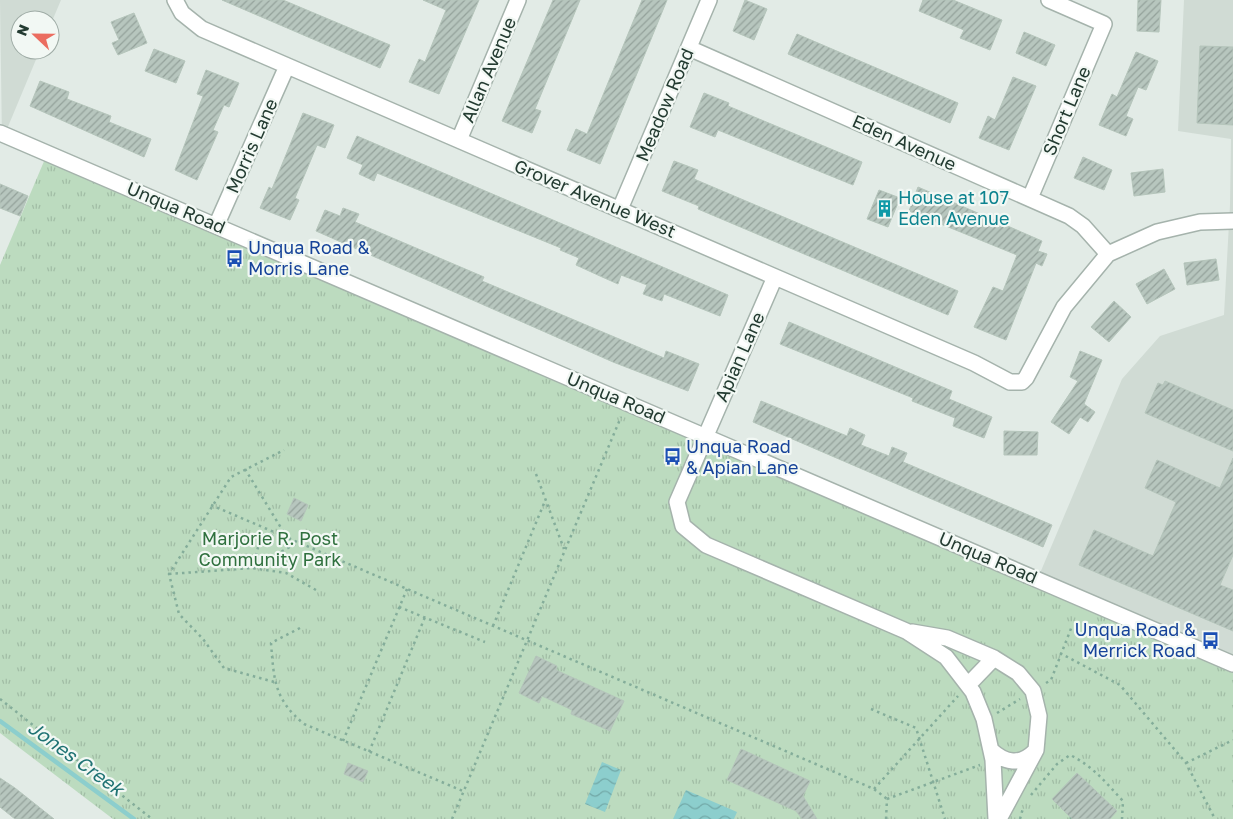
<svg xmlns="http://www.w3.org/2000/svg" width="1233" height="819" font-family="'Golos Text',sans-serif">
<defs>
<pattern id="park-tufts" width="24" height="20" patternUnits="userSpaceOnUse" patternTransform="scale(1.25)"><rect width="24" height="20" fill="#bcdbbf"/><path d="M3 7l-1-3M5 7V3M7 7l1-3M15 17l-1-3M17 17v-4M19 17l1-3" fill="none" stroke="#a1bda5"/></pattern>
<pattern id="water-waves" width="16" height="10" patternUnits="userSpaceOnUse" patternTransform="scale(1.25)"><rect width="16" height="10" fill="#8ccecd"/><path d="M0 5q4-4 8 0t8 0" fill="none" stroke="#72a8a7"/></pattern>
<pattern id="building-hatch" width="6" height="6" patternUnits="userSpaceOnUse" patternTransform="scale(1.25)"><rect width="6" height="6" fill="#b7c6be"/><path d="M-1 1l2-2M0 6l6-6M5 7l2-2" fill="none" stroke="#94a29b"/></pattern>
</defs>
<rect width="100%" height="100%" fill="#e2ebe6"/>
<path fill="#d0dbd4" d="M0,0H61L50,26V20H20V50H40L2,141Z
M1184,0H1233V670L1035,585L1122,379L1160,336L1224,315L1230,205L1231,139L1178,131Z"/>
<path fill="url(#park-tufts)" d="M45,159L1233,670V819H113L0,733V265Z"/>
<path fill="url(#water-waves)" d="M602,762L621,770L605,812L585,804Z
M686,790L737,812L734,819H673Z"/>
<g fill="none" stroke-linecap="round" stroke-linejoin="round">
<path stroke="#8ccecd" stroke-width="4.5" d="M0,721L134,819"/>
</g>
<path fill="url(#building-hatch)" stroke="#b5c5bb" d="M222,0H283L390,45L380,68Z
M423,0H479L439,94L409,82L419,59L425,62L446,10Z
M553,0H580L535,109L541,111L532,133L502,121Z
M642,0H667L600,164L567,150L576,129L587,134Z
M745,0L767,9L754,40L733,31Z
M923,0H953L1002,20L990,50L960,38L964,30L919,11Z
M1138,0H1161L1159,32L1137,31Z
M134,13L147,43L118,55L112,43L119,40L111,22Z
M1024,32L1055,45L1046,66L1016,53Z
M797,34L958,103L950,123L788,54Z
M1200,46L1233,47V125L1197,123Z
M154,49L185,61L176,83L145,71Z
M1136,52L1158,61L1146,90L1138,87L1126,116L1133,119L1126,136L1099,125L1112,94L1117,97Z
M206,70L239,83L229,107L224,105L213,130L218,132L197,180L175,170L203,96L197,94Z
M1013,77L1036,86L1009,150L979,138L988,116L995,120Z
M40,81L69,92L67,99L111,116L109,122L151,139L144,157L30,106Z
M704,93L729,103L728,106L862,162L853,185L718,130L715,137L690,127Z
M303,113L334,125L325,148L317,145L295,198L299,200L290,220L260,208L269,187L272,189Z
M357,136L728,295L720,316L664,294L662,301L643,294L647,285L621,275L618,284L600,276L576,265L579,258L560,250L561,248L377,173L374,181L359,174L363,165L347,158Z
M1083,157L1112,170L1104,190L1074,178Z
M674,161L698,170L694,179L958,291L948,315L698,209L699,206L662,191Z
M1163,169L1165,192L1134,196L1131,173Z
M0,184L28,196L20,216L0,208Z
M918,187L1042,241L1038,251L1047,254L1042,266L1036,263L1006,340L974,327L993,287L1003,291L1017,255L909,211Z
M879,190L900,198L888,227L867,219Z
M343,208L359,214L355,222L484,277L482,281L664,358L666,351L699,364L688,391L613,362L316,231L325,210L340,216Z
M1216,259L1219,280L1187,285L1184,263Z
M1164,269L1175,289L1147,304L1136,284Z
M1114,301L1131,317L1109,342L1091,327Z
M789,322L952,391L949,399L992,417L984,438L953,426L955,418L912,401L913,398L780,344Z
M1080,351L1102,360L1084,404L1095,412L1088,422L1080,417L1069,434L1051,422L1078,381L1070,377Z
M1165,381L1233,410V451L1145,413L1158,383L1163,385Z
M761,401L847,436L850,428L865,435L861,445L889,456L892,447L907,453L903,462L1052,525L1043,547L753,422Z
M1004,431L1038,432L1037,455H1004Z
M1233,458V555L1220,585L1233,590V631L1079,565L1094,530L1153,556L1176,502L1145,488L1157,460L1220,488Z
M294,498L308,505L301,521L287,514Z
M536,656L557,666L556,670L624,701L610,731L571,714L572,710L542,696L539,703L519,693Z
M741,749L810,781L803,796L817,819H802L796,811L727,780Z
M348,763L368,771L363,782L344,774Z
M1077,773L1117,811L1110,819H1072L1052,799Z
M0,778L15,788L54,819H15L0,807Z"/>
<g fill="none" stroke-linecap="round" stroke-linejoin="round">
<defs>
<path id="minor" d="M175,0L182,13L202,29L974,363L1010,382H1022L1026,378L1064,307L1108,254L1157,232L1200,222L1233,221
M689,48L1069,216L1083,226L1108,254
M0,133L1233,664
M459,140L518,0
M1030,198L1104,24L1049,0
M620,209L709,0
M216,226L287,66
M775,277L677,502L683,526L706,545L906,631L946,657L973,692L984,719L993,760L996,819
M912,632L947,638L994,658L1018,673L1033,691L1039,716L1036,750L999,819
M968,685L994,658
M991,750C1005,763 1020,766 1035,751"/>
</defs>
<use href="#minor" stroke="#a5b3ac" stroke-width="18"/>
<path stroke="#84ad9a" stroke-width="2.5" stroke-dasharray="2.5 4" stroke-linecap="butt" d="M245,469L286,536
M536,474L564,549
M211,505L874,789L887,799
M253,567L299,542
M252,568L259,544L276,533
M169,574L252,568L286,573L316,590
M399,607L485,642
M493,626L545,501
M300,628L271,643C274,680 274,699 304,724L463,791
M1060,653L1120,685L1186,763L1215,819
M274,682L224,668L203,639L179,614L169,574L231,477L284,450
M1046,683L1051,680L1072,626
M0,699L152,819
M871,709L916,728L945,819
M997,713L1020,699
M343,741L407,589
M369,752L425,617
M1186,763L1233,740
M874,789L958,696
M1031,795L1057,764L1070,755C1093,766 1106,783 1123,801L1122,819
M887,799L980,765
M452,819L621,417
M886,819L887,799
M1020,819L1023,808
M1070,819L1071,818"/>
<use href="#minor" stroke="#fff" stroke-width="15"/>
</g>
<defs>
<symbol id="building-bare" viewBox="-9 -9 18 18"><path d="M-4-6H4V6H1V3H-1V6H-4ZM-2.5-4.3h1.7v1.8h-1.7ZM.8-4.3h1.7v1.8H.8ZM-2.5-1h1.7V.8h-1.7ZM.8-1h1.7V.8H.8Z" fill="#0f9aa8" stroke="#f2f8f4" stroke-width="2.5" paint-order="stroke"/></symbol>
<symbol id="bus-bare" viewBox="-9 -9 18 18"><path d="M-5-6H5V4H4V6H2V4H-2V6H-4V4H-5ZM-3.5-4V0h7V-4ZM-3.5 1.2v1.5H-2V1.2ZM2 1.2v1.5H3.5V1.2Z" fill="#1a4fb4" stroke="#f2f8f4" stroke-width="2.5" paint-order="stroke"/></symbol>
</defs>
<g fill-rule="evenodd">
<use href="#building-bare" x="872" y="196" width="25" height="25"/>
<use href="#bus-bare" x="222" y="246" width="25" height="25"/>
<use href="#bus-bare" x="660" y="444" width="25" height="25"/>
<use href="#bus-bare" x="1198" y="628" width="25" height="25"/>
</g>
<g text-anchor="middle" stroke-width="4.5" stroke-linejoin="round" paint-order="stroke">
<g font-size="18" fill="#233b31" stroke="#f2f8f4">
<text transform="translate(489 70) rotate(-67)" y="6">Allan Avenue</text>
<text transform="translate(665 105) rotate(-67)" y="6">Meadow Road</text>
<text transform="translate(1067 111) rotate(-67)" y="6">Short Lane</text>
<text transform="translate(904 143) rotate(24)" y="6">Eden Avenue</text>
<text transform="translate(252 146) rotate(-66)" y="6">Morris Lane</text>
<text transform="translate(595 199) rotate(23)" y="6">Grover Avenue West</text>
<text transform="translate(176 208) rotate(23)" y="6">Unqua Road</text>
<text transform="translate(740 357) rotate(-66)" y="6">Apian Lane</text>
<text transform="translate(616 398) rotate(23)" y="6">Unqua Road</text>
<text transform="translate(988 558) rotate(23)" y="6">Unqua Road</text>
</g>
<g font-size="18" fill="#0d838f" stroke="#f2f8f4" text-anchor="start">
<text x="898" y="204">House at 107<tspan x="898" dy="21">Eden Avenue</tspan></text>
</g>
<g font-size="18" fill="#164399" stroke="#f2f8f4" text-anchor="start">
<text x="248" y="254">Unqua Road &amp;<tspan x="248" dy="21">Morris Lane</tspan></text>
<text x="686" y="453">Unqua Road<tspan x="686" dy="21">&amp; Apian Lane</tspan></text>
<text x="1196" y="636" text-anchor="end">Unqua Road &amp;<tspan x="1196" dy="21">Merrick Road</tspan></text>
</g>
<g font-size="18" fill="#2f703e" stroke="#f2f8f4">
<text x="270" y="545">Marjorie R. Post<tspan x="270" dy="21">Community Park</tspan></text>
</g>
<g font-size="19" font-style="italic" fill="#207374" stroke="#f2f8f4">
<text transform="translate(76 758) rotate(36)" y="7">Jones Creek</text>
</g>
</g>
<g transform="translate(35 35) rotate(292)"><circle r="24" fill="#f2f8f4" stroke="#9faca6"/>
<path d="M0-4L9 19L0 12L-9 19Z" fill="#eb6d60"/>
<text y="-8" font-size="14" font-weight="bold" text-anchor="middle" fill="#233b31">N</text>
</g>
</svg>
